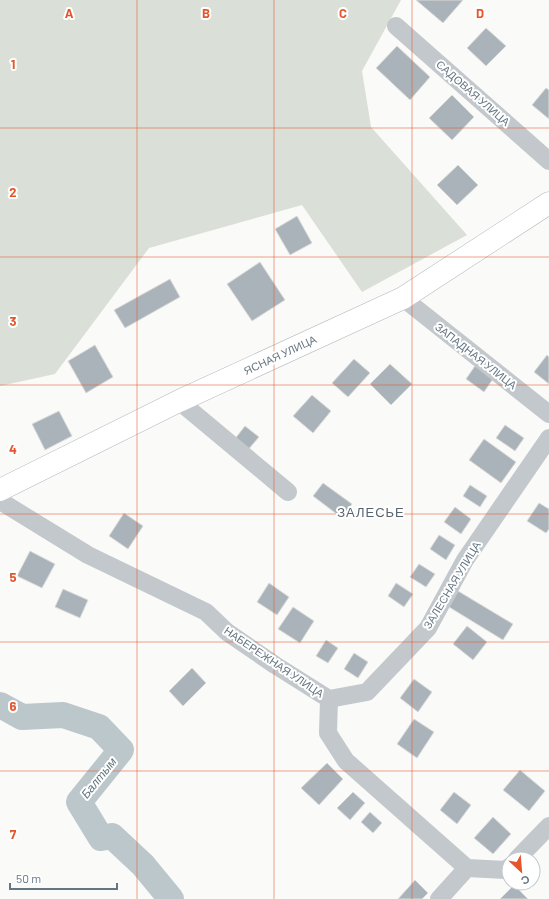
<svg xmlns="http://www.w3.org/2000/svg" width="549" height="899" font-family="Barlow,sans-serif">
<rect width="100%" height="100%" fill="#fafaf8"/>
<path fill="#dadfd7" d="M0,0H401L362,71L371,127L467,235L362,292L302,205L149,248L55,374L0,386Z"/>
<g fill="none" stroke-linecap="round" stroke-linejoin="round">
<path stroke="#bbc7cb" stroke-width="26" d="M0,705L22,717L63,715L99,727L121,750L79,802L101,838L112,836L143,865L171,899"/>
</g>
<path fill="#aab3b9" stroke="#dcdcda" d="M416,0H463L443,23Z
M486,28L506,46L486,66L467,48Z
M397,46L430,77L410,100L376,68Z
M546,88L549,90V119L532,105Z
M452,95L474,117L452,140L429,118Z
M458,165L478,185L457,205L437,185Z
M297,216L312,243L290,255L275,229Z
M260,262L285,300L252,321L227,284Z
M170,279L180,297L125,328L114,310Z
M95,345L113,377L86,393L68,361Z
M547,355L549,357V384L534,372Z
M354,359L370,373L348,397L332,383Z
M477,363L495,376L484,392L466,379Z
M390,364L412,384L391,405L370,384Z
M312,395L331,411L313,433L293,416Z
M59,411L72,436L45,450L32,424Z
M505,425L524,438L515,451L496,438Z
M245,426L259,437L247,451L234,440Z
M484,439L516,462L501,483L469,460Z
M323,483L352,504L342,518L313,496Z
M470,485L487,496L480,507L463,496Z
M539,503L549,509V529L546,533L527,521Z
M455,507L471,519L461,534L444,522Z
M124,513L143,526L128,549L109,536Z
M439,535L455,545L446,560L430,549Z
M30,551L55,564L42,588L17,576Z
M419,564L435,574L426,587L410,577Z
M269,583L289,597L277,615L257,602Z
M396,583L413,594L404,607L388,596Z
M63,589L88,600L80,618L55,607Z
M458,591L513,624L503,640L449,607Z
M293,607L314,621L300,643L278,629Z
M467,626L487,642L473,660L453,644Z
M326,640L338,648L328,663L316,656Z
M354,653L368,662L358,678L344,669Z
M192,668L206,683L183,706L169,691Z
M414,679L432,692L418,712L400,698Z
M414,719L434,732L417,758L397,744Z
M327,763L343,779L319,805L301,788Z
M520,770L545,791L529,811L503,790Z
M353,792L365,803L350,820L337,808Z
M454,792L471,805L457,824L440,810Z
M370,812L382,823L373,833L361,822Z
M493,817L511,834L493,854L474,838Z
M415,880L428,893L422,899H398Z
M514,885L528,899H500Z"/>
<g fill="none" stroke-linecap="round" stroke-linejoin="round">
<defs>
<path id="major" d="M0,490L179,401L403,298L549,203"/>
</defs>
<use href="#major" stroke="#b5babe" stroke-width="23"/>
<path stroke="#c3c8cc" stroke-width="18" d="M396,26L549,161
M403,298L549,414
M179,401L288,492
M0,501L88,555L206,612L227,632L275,665L329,699L328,733L346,761L467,868
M329,699L367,692L428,628L465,560L549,438
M517,859L549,826
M439,899L467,868L506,870L509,867"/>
<use href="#major" stroke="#fff" stroke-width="22"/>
</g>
<path fill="none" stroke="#e4572e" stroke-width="1" stroke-opacity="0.55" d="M137,0V899M274,0V899M412,0V899M0,128H549M0,257H549M0,385H549M0,514H549M0,642H549M0,771H549"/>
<g text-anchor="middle" stroke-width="4" stroke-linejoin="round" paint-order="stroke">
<g font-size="11" fill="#657683" stroke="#fff">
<text transform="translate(473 93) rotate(41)" y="4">САДОВАЯ УЛИЦА</text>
<text transform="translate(280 355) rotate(-25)" y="4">ЯСНАЯ УЛИЦА</text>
<text transform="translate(476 356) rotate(38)" y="4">ЗАПАДНАЯ УЛИЦА</text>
<text transform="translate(452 585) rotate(-59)" y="4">ЗАЛЕСНАЯ УЛИЦА</text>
<text transform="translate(274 662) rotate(34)" y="4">НАБЕРЕЖНАЯ УЛИЦА</text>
</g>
<g font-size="12" font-style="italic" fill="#60757c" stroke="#fff">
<text transform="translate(99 778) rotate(-51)" y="4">Балтым</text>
</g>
<g font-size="13" letter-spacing="1" fill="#57646e" stroke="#fff">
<text x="371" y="517">ЗАЛЕСЬЕ</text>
</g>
</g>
<g font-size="13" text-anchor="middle" font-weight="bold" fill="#e4572e" stroke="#fff" stroke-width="4" stroke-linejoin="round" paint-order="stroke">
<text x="69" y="18">A</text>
<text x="206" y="18">B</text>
<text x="343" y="18">C</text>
<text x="480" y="18">D</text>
<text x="13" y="69">1</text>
<text x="13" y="197">2</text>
<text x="13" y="326">3</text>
<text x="13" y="454">4</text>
<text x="13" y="582">5</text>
<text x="13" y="711">6</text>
<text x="13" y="839">7</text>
</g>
<g transform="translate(521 871) rotate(154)"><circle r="19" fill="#ffffff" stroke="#c1c8cd"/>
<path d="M0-3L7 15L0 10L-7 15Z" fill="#e4572e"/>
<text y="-6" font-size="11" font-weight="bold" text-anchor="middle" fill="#657683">С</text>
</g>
<path d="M10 883v6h107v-6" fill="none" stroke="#657683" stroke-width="2"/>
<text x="16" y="883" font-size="12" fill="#657683" stroke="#ffffff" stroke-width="3" paint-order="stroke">50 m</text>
</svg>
